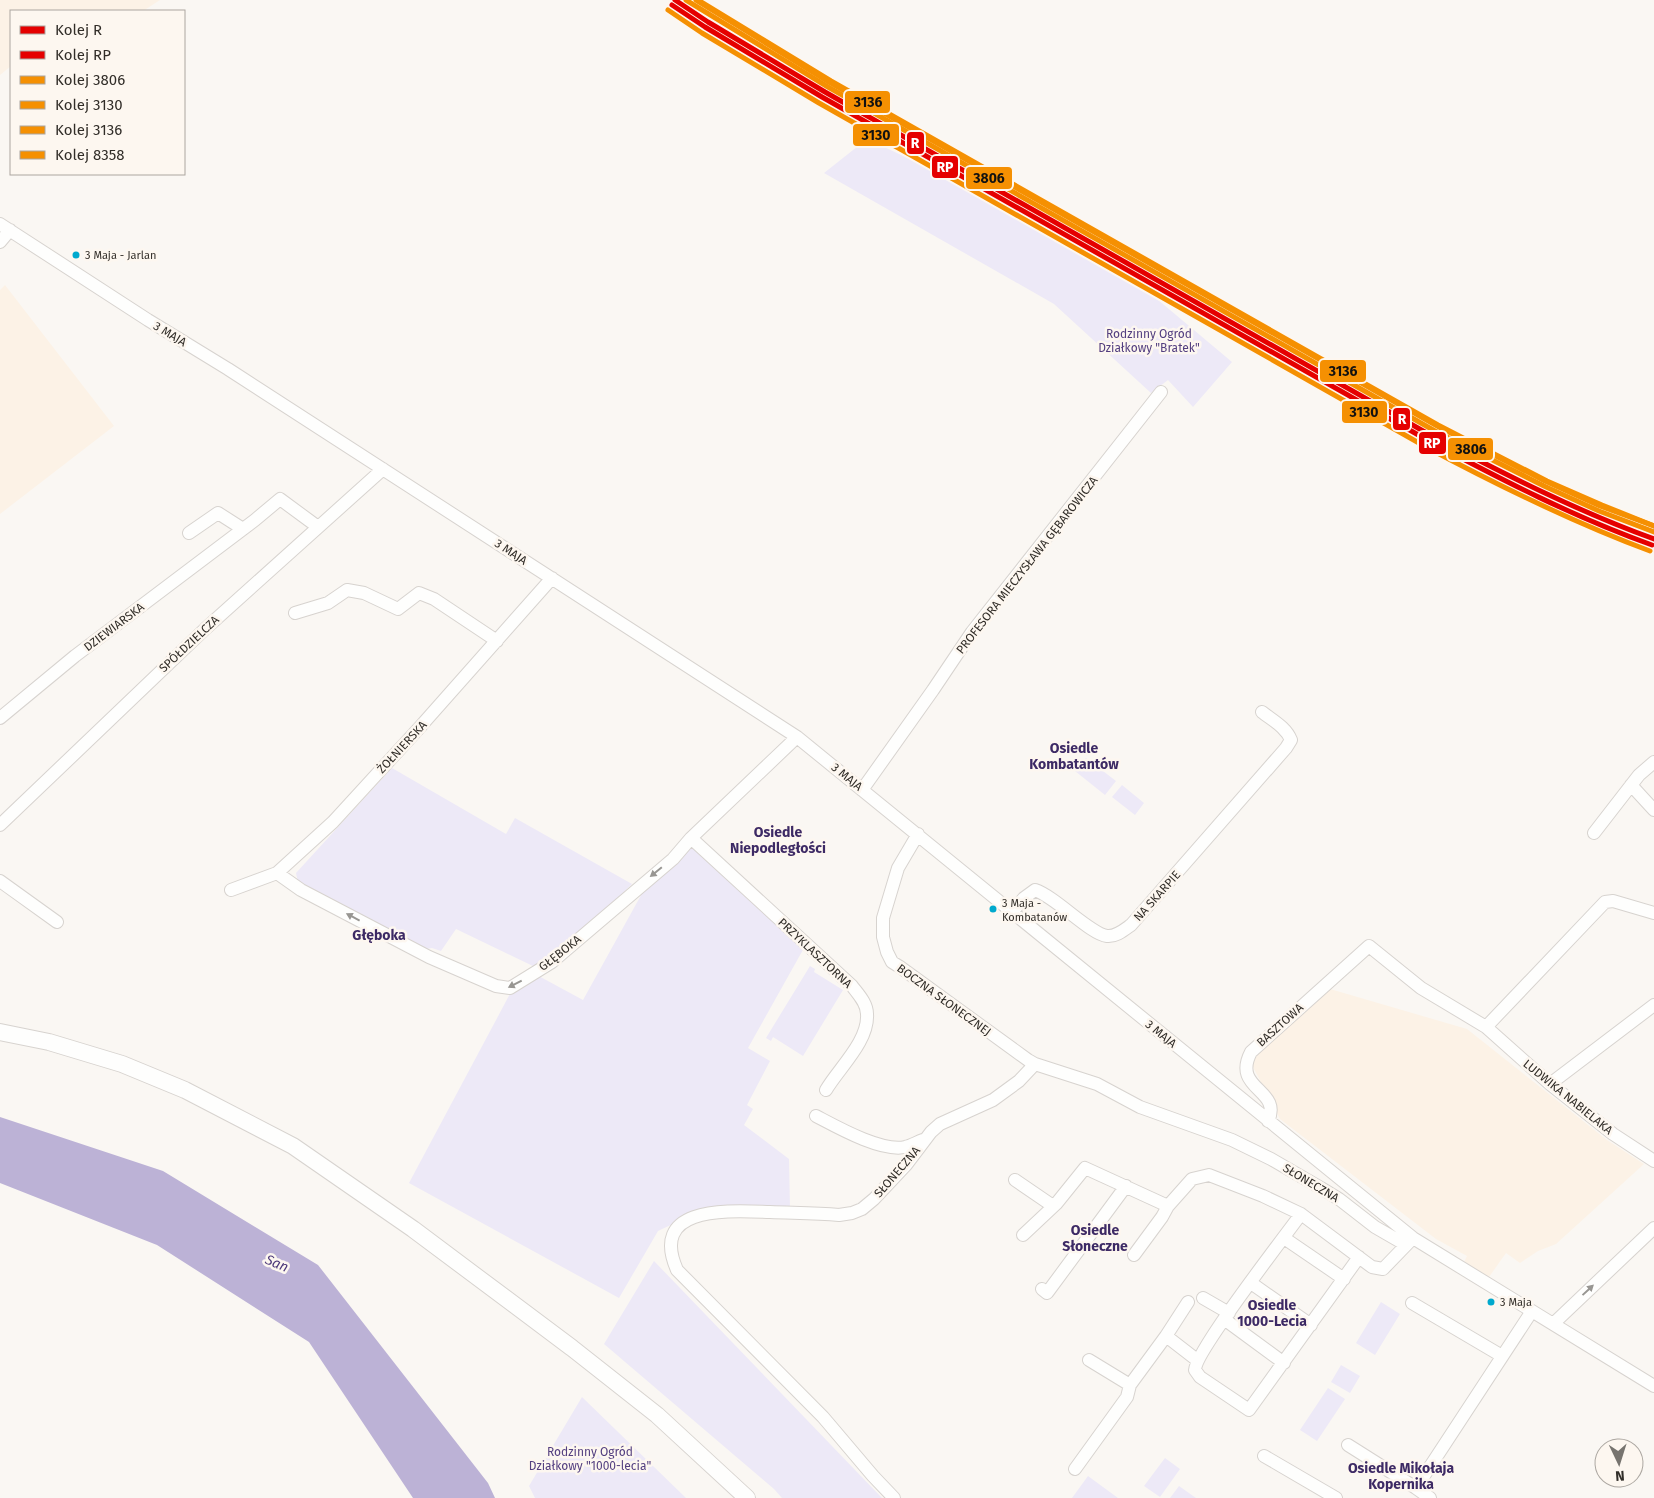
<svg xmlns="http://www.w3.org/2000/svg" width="1654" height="1498" font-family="'Fira Sans',sans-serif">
<rect width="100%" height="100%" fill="#faf7f3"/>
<path fill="#fcf2e6" d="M0,0H160L143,11H11V66L0,75Z
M5,285L114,426L0,514V290Z
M1330,989L1467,1029L1607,1140L1644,1164L1556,1244L1538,1251L1520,1263L1506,1253L1489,1277L1464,1262L1467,1256L1436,1239L1280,1119L1252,1065L1259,1049Z"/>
<path fill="#ede9f7" d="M867,139L1027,214L1064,236L1126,269L1127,278L1151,294L1232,362L1193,407L1168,380L1151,393L1054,304L824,173Z
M1086,758L1116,781L1105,795L1075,771Z
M392,768L506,834L515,818L632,884L590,925L535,967L456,929L441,951L432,948L426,949L298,882L296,873Z
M1122,785L1144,803L1135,815L1112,797Z
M691,845L804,948L748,1048L770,1061L747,1105L753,1109L744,1125L789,1159L790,1209L698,1212L658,1231L619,1298L409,1183L511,992L535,974L583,1000L645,888Z
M810,966L815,969L814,972L843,990L803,1056L773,1037L771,1041L766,1038Z
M654,1261L882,1498H782L774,1489L604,1344Z
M1381,1302L1400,1314L1375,1355L1356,1343Z
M1341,1365L1360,1376L1350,1393L1331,1382Z
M1328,1388L1345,1399L1317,1441L1300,1430Z
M582,1397L686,1498H535L529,1486Z
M1165,1458L1180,1469L1160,1497L1144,1486Z
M1088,1476L1118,1498H1072Z
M1179,1486L1196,1498H1170Z"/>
<path fill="#bcb2d6" d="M0,1117L163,1171L318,1265L488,1483L495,1498H413L309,1342L157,1245L0,1183Z"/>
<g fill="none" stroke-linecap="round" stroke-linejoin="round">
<defs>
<path id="minor" d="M0,224L148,320L228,369L797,737L1413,1238L1654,1386
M0,242L10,230
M189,533L218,513L243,529
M295,613L328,603L347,590L364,593L398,609L419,593L434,599L497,641
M0,718L75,656L255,520L280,499L318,527
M1631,785L1654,810
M862,790L933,690L972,632L1161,392
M0,825L205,629L383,469
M1594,833L1639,775L1654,762
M918,834L898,868L883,918V937L887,952L892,962L900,967L1028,1060L1035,1064
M691,838L852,986C858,994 867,1003 867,1014C869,1041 839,1068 826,1090
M277,873L301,890L429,957L496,986L510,988L552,962L673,859L691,838L797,737
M0,881L57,922
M231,890L277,873L333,822L420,727L552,578
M1012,912L1024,898L1035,890C1056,897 1090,934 1107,936C1116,937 1124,930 1131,925L1286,748L1291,740C1286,727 1272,720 1262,712
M1486,1027L1605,902L1613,901L1654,913
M1550,1084L1654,1005
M816,1116C837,1127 881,1152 905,1147C911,1146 917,1142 923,1140
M1268,1121C1283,1089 1231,1090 1251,1052L1369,946L1421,988L1486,1027L1550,1084L1613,1134L1654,1161
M1015,1180L1053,1206
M1301,1214C1285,1236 1195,1352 1195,1370L1200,1377L1249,1410L1359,1257
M1023,1235L1056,1204L1085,1168L1168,1206L1192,1179L1209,1175L1263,1196L1301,1214L1372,1267L1383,1269L1413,1238
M1284,1238L1344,1279
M1134,1255L1162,1217L1168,1206
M1251,1283L1311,1325
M1042,1289L1047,1293L1126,1186
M1203,1298L1229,1313
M1412,1303L1502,1356
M1224,1319L1284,1363
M1553,1324L1654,1228
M1166,1336L1188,1302
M1089,1360L1130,1385
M1348,1445L1416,1488
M1264,1456L1336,1498
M1075,1469L1127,1397L1130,1385L1166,1336L1197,1360
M894,1498L873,1476L823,1417L677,1270C648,1204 731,1211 770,1212C793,1213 816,1213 839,1215L852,1213L862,1209L874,1199L906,1165L931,1132L940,1124L993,1100L1019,1081L1035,1064L1097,1084L1140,1107L1232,1140L1271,1159L1321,1188L1339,1199L1375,1227L1401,1242L1413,1238
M1430,1498L1416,1488L1532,1311"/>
<path id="major" d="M0,1032L49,1042L122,1064L185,1090L293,1146L413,1229L572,1348L657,1415L747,1498"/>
</defs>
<use href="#minor" stroke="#d7d3cf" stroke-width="14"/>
<use href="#major" stroke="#d7d3cf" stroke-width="18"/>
<use href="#minor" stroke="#fefefd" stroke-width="12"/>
<use href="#major" stroke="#fefefd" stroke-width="16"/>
<defs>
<path id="rail-1" d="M675,0L708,22L825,92L1432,436C1504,474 1577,511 1654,539"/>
<path id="rail-2" d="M672,5L705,27L822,97L1429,441C1502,480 1574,517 1652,545"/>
<path id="rail-3" d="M686,0L828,87L1435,431L1544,486L1599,511L1654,532"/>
<path id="rail-4" d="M668,10L702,33L819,103L1426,447C1499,486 1572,522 1650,551"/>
<path id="rail-5" d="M698,0L831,81L1438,425L1547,481L1602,505L1654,526"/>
<path id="rail-6" d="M696,0L829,82L1439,427L1545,481L1600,506L1654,526"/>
</defs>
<use href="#rail-1" stroke="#fdf7f0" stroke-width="9"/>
<use href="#rail-2" stroke="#fdf7f0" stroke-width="9"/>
<use href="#rail-3" stroke="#fdf7f0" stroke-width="9"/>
<use href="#rail-4" stroke="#fdf7f0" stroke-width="9"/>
<use href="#rail-5" stroke="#fdf7f0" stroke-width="9"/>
<use href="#rail-6" stroke="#fdf7f0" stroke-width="9"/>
<use href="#rail-1" stroke="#e50000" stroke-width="5"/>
<use href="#rail-2" stroke="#e50000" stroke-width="5"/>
<use href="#rail-3" stroke="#f59002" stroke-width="5"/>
<use href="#rail-4" stroke="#f59002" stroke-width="5"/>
<use href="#rail-5" stroke="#f59002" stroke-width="5"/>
<use href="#rail-6" stroke="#f59002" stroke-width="5"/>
</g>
<defs><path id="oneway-solid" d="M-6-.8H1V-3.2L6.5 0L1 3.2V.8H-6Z" transform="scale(1.25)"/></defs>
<g fill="#989692">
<use href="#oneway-solid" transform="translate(656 872) rotate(141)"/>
<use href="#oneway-solid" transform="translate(353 917) rotate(-152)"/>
<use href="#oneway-solid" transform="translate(515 984) rotate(153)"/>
<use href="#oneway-solid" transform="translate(1588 1290) rotate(-43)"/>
</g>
<g fill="#00a9ce" stroke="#fdf7f0" stroke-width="2">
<circle cx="76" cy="255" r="4.5"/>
<circle cx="993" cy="909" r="4.5"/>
<circle cx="1491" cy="1302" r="4.5"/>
</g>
<g text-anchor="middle" stroke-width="5" stroke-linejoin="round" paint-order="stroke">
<g font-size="11" fill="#312d28" stroke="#fdf7f0" text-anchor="start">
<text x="85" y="259">3 Maja - Jarlan</text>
<text x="1002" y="907">3 Maja -<tspan x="1002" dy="14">Kombatanów</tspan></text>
<text x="1500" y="1306">3 Maja</text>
</g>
<g font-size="12" fill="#312d28" stroke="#fdf7f0">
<text transform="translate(170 334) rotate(31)" y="4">3 MAJA</text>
<text transform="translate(511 552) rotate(33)" y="4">3 MAJA</text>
<text transform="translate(1027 565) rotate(-52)" y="4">PROFESORA MIECZYSŁAWA GĘBAROWICZA</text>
<text transform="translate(114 627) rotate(-37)" y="4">DZIEWIARSKA</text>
<text transform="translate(189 644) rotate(-43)" y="4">SPÓŁDZIELCZA</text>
<text transform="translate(402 747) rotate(-47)" y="4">ŻOŁNIERSKA</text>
<text transform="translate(847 777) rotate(39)" y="4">3 MAJA</text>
<text transform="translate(1157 896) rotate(-48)" y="4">NA SKARPIE</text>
<text transform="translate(560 953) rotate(-38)" y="4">GŁĘBOKA</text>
<text transform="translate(815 953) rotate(43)" y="4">PRZYKLASZTORNA</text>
<text transform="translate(944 1000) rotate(36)" y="4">BOCZNA SŁONECZNEJ</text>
<text transform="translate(1280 1025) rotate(-42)" y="4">BASZTOWA</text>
<text transform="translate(1161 1034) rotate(39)" y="4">3 MAJA</text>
<text transform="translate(1568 1097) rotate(39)" y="4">LUDWIKA NABIELAKA</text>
<text transform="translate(897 1172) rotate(-49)" y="4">SŁONECZNA</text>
<text transform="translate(1311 1183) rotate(31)" y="4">SŁONECZNA</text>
</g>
<g font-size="12" fill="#533f80" stroke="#fdf7f0">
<text x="1149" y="338">Rodzinny Ogród<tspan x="1149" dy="14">Działkowy "Bratek"</tspan></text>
<text x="590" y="1456">Rodzinny Ogród<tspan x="590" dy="14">Działkowy "1000-lecia"</tspan></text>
</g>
<g font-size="14" font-weight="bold" fill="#3d2a65" stroke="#fdf7f0">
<text x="1074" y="753">Osiedle<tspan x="1074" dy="16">Kombatantów</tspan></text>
<text x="778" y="837">Osiedle<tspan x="778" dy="16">Niepodległości</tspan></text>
<text x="379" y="940">Głęboka</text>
<text x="1095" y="1235">Osiedle<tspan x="1095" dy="16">Słoneczne</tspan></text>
<text x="1272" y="1310">Osiedle<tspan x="1272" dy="16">1000-Lecia</tspan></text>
<text x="1401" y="1473">Osiedle Mikołaja<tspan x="1401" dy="16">Kopernika</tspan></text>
</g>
<g font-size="14" font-style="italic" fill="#4c3879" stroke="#fdf7f0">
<text transform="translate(277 1263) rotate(23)" y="5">San</text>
</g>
</g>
<g stroke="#fdf7f0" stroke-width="2">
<rect x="844" y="90" width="47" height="24" rx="5" fill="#f59002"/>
<rect x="852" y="123" width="48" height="24" rx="5" fill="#f59002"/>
<rect x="906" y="131" width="19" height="24" rx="5" fill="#e50000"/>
<rect x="931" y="155" width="28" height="24" rx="5" fill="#e50000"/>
<rect x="965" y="166" width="48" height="24" rx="5" fill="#f59002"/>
<rect x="1319" y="359" width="48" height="24" rx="5" fill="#f59002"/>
<rect x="1341" y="400" width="47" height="24" rx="5" fill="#f59002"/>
<rect x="1392" y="407" width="19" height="24" rx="5" fill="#e50000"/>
<rect x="1418" y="431" width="29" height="24" rx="5" fill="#e50000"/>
<rect x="1447" y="437" width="47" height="24" rx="5" fill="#f59002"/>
</g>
<g font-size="14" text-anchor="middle" font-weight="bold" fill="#fff">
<text x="915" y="148">R</text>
<text x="945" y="172">RP</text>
<text x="1402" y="424">R</text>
<text x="1432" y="448">RP</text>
</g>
<g font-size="14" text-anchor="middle" font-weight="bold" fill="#111">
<text x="868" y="107">3136</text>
<text x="876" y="140">3130</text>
<text x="989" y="183">3806</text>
<text x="1343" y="376">3136</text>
<text x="1364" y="417">3130</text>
<text x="1471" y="454">3806</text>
</g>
<rect x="10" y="10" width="175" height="165" fill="#fdf7f0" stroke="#aba6a0"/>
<rect x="20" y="26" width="25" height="8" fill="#e50000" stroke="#aba6a0"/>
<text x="55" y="35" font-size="15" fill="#312d28">Kolej R</text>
<rect x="20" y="51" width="25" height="8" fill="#e50000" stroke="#aba6a0"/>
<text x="55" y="60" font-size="15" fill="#312d28">Kolej RP</text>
<rect x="20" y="76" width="25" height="8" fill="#f59002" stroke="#aba6a0"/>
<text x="55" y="85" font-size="15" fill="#312d28">Kolej 3806</text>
<rect x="20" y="101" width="25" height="8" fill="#f59002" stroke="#aba6a0"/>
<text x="55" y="110" font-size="15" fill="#312d28">Kolej 3130</text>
<rect x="20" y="126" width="25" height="8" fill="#f59002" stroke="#aba6a0"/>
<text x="55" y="135" font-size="15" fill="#312d28">Kolej 3136</text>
<rect x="20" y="151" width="25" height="8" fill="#f59002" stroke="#aba6a0"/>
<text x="55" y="160" font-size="15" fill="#312d28">Kolej 8358</text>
<g transform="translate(1619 1463) rotate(176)"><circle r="24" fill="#fdf7f0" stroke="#aba6a0"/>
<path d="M0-4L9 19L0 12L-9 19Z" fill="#77746f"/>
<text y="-8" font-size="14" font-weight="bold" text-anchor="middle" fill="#312d28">N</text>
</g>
</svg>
